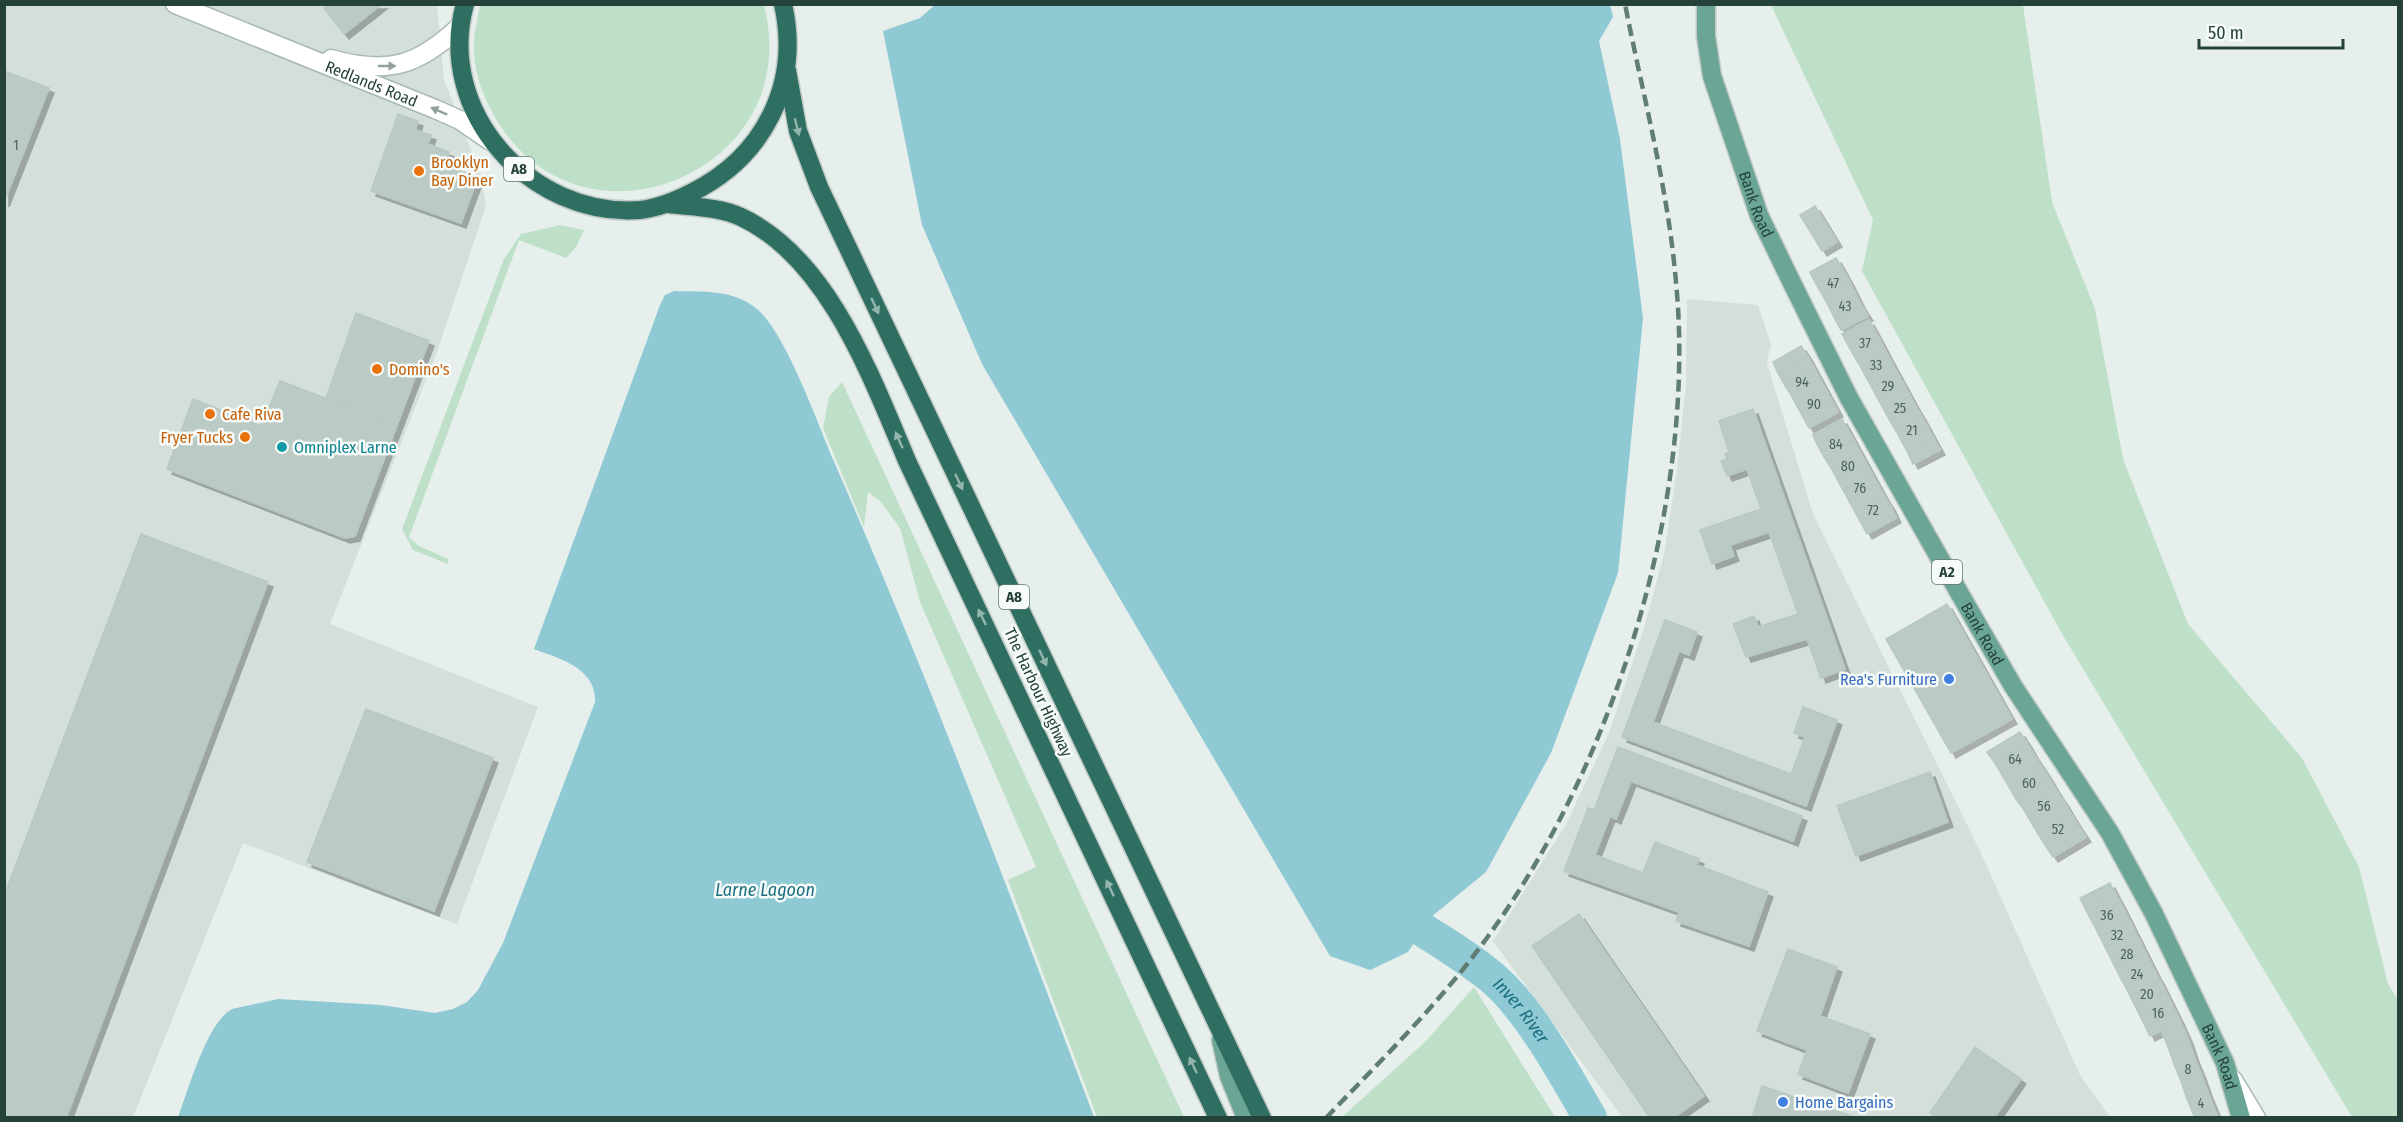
<svg xmlns="http://www.w3.org/2000/svg" width="2403" height="1122" font-family="'Fira Sans Condensed',sans-serif">
<defs>
<filter id="shadow"><feDropShadow dx="5" dy="5" stdDeviation="0" flood-color="#0004"/></filter>
</defs>
<rect width="100%" height="100%" fill="#e6efeb"/>
<path fill="#d4dfda" d="M5,5H437L444,79L481,177L486,206L437,352L330,624L538,707L457,924L243,843L133,1117L5,1118Z
M1687,299L1758,305L1771,344L1767,363L1813,514L1981,853L2080,1075L2110,1117H1622L1493,941L1566,824L1609,733L1644,628L1664,554L1677,470L1686,383Z"/>
<path fill="#bfe0c8" d="M480,4L764,5C807,171 584,263 498,122C485,101 474,74 474,50C473,35 478,19 480,4Z
M1771,5H2023L2052,202L2095,309L2123,459L2188,624L2302,758L2359,867L2388,984L2398,1000V1117H2352L2061,632L1862,271L1873,220Z
M560,225L584,230L576,247L566,258L519,240L409,537L419,546L448,559V564L413,550L402,529L504,259L521,234Z
M842,382L1184,1117H1097L1008,880L1036,867L920,602L900,528L880,501L868,492L864,527L823,428L829,397Z
M1474,987L1555,1117H1342L1426,1041Z"/>
<path fill="#8ec9d4" d="M936,4L1610,5L1613,17L1599,41L1620,139L1643,318L1618,573L1551,753L1486,872L1431,917L1408,952L1370,970L1330,956L982,364L922,225L883,31L920,18Z
M674,291C704,292 733,289 757,309C786,333 819,427 835,464C929,679 1012,899 1094,1117H178C188,1091 207,1022 232,1009L278,999L381,1005L435,1013L453,1009L467,1002L478,990L503,943L595,702C597,668 558,658 534,649L660,305L665,295Z"/>
<g fill="none" stroke-linecap="round" stroke-linejoin="round">
<path stroke="#8ec9d4" stroke-width="34" id="s1" d="M1423,930C1447,945 1473,961 1495,980C1531,1012 1566,1076 1590,1118"/>
</g>
<path fill="#bbcac4" stroke="#b8c9c2" stroke-width="1.5" filter="url(#shadow)" d="M329,4H382L344,34L324,8Z
M4,71L49,88L4,202Z
M398,114L418,121L415,130L431,135L428,144L449,152L444,166L478,177L461,223L371,191Z
M1815,206L1837,242L1822,251L1800,215Z
M1836,258L1843,270L1816,284L1810,272Z
M1843,270L1849,281L1823,296L1816,284Z
M1849,281L1855,293L1829,307L1823,296Z
M1855,293L1861,305L1835,319L1829,307Z
M1861,305L1868,316L1841,330L1835,319Z
M356,313L429,341L397,425L326,398Z
M1869,320L1875,331L1848,345L1842,334Z
M1875,331L1881,342L1854,356L1848,345Z
M1881,342L1886,352L1860,366L1854,356Z
M1801,346L1808,357L1778,373L1773,362Z
M1886,352L1892,363L1866,377L1860,366Z
M1808,357L1814,368L1784,384L1778,373Z
M1892,363L1898,374L1872,388L1866,377Z
M1814,368L1820,379L1791,395L1784,384Z
M1898,374L1904,385L1878,399L1872,388Z
M1820,379L1826,390L1797,406L1791,395Z
M280,381L397,425L355,536L345,538L167,469L193,399L261,426Z
M1904,385L1910,396L1884,410L1878,399Z
M1826,390L1832,401L1803,417L1797,406Z
M1910,396L1916,407L1890,421L1884,410Z
M1832,401L1838,412L1809,428L1803,417Z
M1916,407L1922,417L1896,431L1890,421Z
M1753,409L1845,669L1821,678L1807,639L1746,657L1733,624L1754,616L1758,627L1798,614L1769,532L1730,545L1734,556L1712,564L1700,530L1761,509L1747,469L1727,476L1721,461L1727,459L1725,454L1729,452L1719,421Z
M1922,417L1928,428L1902,442L1896,431Z
M1842,419L1848,430L1818,446L1813,435Z
M1928,428L1934,439L1908,453L1902,442Z
M1848,430L1854,441L1824,457L1818,446Z
M1934,439L1940,450L1913,464L1908,453Z
M1854,441L1860,452L1831,468L1824,457Z
M1860,452L1866,463L1837,479L1831,468Z
M1866,463L1872,474L1843,490L1837,479Z
M1872,474L1878,485L1849,501L1843,490Z
M1878,485L1884,496L1855,512L1849,501Z
M1884,496L1891,507L1861,523L1855,512Z
M1891,507L1896,518L1867,534L1861,523Z
M141,534L268,582L66,1118H14L4,1114V896Z
M1947,604L2012,719L1951,753L1886,639Z
M1665,620L1697,632L1689,655L1679,651L1653,722L1791,774L1805,737L1794,733L1803,707L1837,720L1806,806L1622,737Z
M366,709L493,758L434,911L307,862Z
M2020,732L2027,743L1995,763L1987,752Z
M2027,743L2034,755L2002,775L1995,763Z
M1618,747L1802,816L1793,841L1631,781L1616,819L1610,816L1595,855L1643,873L1655,842L1699,859L1697,865L1768,892L1749,946L1676,921L1679,912L1564,871L1588,808L1594,810Z
M2034,755L2042,767L2009,787L2002,775Z
M2042,767L2049,778L2016,799L2009,787Z
M1930,772L1948,822L1856,856L1837,806Z
M2049,778L2056,790L2024,810L2016,799Z
M2056,790L2064,802L2031,822L2024,810Z
M2064,802L2071,814L2038,834L2031,822Z
M2071,814L2078,825L2045,845L2038,834Z
M2078,825L2086,837L2053,857L2045,845Z
M2110,883L2115,893L2085,908L2080,898Z
M2115,893L2120,902L2090,918L2085,908Z
M2120,902L2125,912L2095,927L2090,918Z
M2125,912L2130,922L2100,937L2095,927Z
M1579,914L1704,1096L1673,1118H1650L1532,946Z
M2130,922L2135,932L2105,947L2100,937Z
M2135,932L2140,942L2110,957L2105,947Z
M2140,942L2145,952L2115,967L2110,957Z
M1788,949L1837,967L1820,1016L1870,1034L1848,1093L1798,1074L1807,1050L1757,1031Z
M2145,952L2150,962L2120,977L2115,967Z
M2150,962L2155,972L2125,986L2120,977Z
M2155,972L2160,981L2130,996L2125,986Z
M2160,981L2165,991L2135,1006L2130,996Z
M2165,991L2170,1001L2140,1016L2135,1006Z
M2170,1001L2175,1011L2145,1026L2140,1016Z
M2175,1011L2180,1021L2150,1036L2145,1026Z
M2180,1021L2188,1039L2168,1047L2161,1030Z
M2188,1039L2194,1057L2174,1064L2168,1047Z
M1975,1047L2021,1079L1994,1118H1937L1930,1113Z
M2194,1057L2201,1074L2181,1081L2174,1064Z
M2201,1074L2207,1091L2187,1099L2181,1081Z
M1762,1086L1857,1118H1752Z
M2207,1091L2214,1108L2194,1116L2187,1099Z
M2214,1108L2218,1118H2195L2194,1116Z"/>
<g fill="none" stroke-linecap="round" stroke-linejoin="round">
<defs>
<g id="minor">
<path id="s2" d="M175,4L435,109L460,120L489,140"/>
<path d="M331,59C387,75 418,66 459,27"/>
<path d="M2233,1080L2256,1118"/>
</g>
<g id="major">
<path id="s3" d="M1706,4V36L1712,76L1759,215L1791,281L1849,398L1961,596L2013,686L2110,833L2154,914L2225,1063L2241,1118"/>
<path d="M1221,1040L1229,1076L1246,1118"/>
</g>
<path id="highway" d="M465,4C435,112 531,218 640,210C659,208 675,201 691,193C764,157 801,84 783,4
M787,70L798,131L819,187L1262,1118
M669,204C693,207 719,207 741,217C829,258 872,379 908,463L1218,1118"/>
</defs>
<use href="#minor" stroke="#a8b8b2" stroke-width="21"/>
<use href="#major" stroke="#c2cac8" stroke-width="21"/>
<use href="#highway" stroke="#c2cac8" stroke-width="21"/>
<use href="#minor" stroke="#fff" stroke-width="18"/>
<use href="#major" stroke="#6aa596" stroke-width="18"/>
<use href="#highway" stroke="#2f6f62" stroke-width="18"/>
<path stroke="#5f7d75" stroke-width="4.5" stroke-dasharray="12 6" stroke-linecap="butt" d="M1326,1118C1382,1059 1442,1001 1489,935C1616,760 1697,497 1676,282C1668,188 1643,96 1625,4"/>
</g>
<defs><path id="oneway-solid" d="M-6-.8H1V-3.2L6.5 0L1 3.2V.8H-6Z" transform="scale(1.5)"/></defs>
<g fill="#92a09c">
<use href="#oneway-solid" transform="translate(387 66)"/>
<use href="#oneway-solid" transform="translate(439 111) rotate(-156)"/>
</g>
<g fill="#93b5ae">
<use href="#oneway-solid" transform="translate(797 127) rotate(76)"/>
<use href="#oneway-solid" transform="translate(875 306) rotate(65)"/>
<use href="#oneway-solid" transform="translate(899 440) rotate(-114)"/>
<use href="#oneway-solid" transform="translate(959 482) rotate(65)"/>
<use href="#oneway-solid" transform="translate(982 617) rotate(-116)"/>
<use href="#oneway-solid" transform="translate(1043 658) rotate(65)"/>
<use href="#oneway-solid" transform="translate(1110 888) rotate(-115)"/>
<use href="#oneway-solid" transform="translate(1193 1065) rotate(-115)"/>
</g>
<g fill="#e8710a" stroke="#f7fbf9" stroke-width="2">
<circle cx="419" cy="171" r="6"/>
<circle cx="377" cy="369" r="6"/>
<circle cx="210" cy="414" r="6"/>
<circle cx="245" cy="437" r="6"/>
</g>
<circle fill="#0f9aa8" stroke="#f7fbf9" stroke-width="2" cx="282" cy="447" r="6"/>
<g fill="#3f7fe0" stroke="#f7fbf9" stroke-width="2">
<circle cx="1949" cy="679" r="6"/>
<circle cx="1783" cy="1102" r="6"/>
</g>
<g text-anchor="middle" stroke-width="5" stroke-linejoin="round" paint-order="stroke">
<g font-size="14" fill="#4a645c">
<text x="16" y="150">1</text>
<text x="1833" y="288">47</text>
<text x="1845" y="311">43</text>
<text x="1865" y="348">37</text>
<text x="1876" y="370">33</text>
<text x="1802" y="387">94</text>
<text x="1888" y="391">29</text>
<text x="1814" y="409">90</text>
<text x="1900" y="413">25</text>
<text x="1912" y="435">21</text>
<text x="1836" y="449">84</text>
<text x="1848" y="471">80</text>
<text x="1860" y="493">76</text>
<text x="1873" y="515">72</text>
<text x="2015" y="764">64</text>
<text x="2029" y="788">60</text>
<text x="2044" y="811">56</text>
<text x="2058" y="834">52</text>
<text x="2107" y="920">36</text>
<text x="2117" y="940">32</text>
<text x="2127" y="959">28</text>
<text x="2137" y="979">24</text>
<text x="2147" y="999">20</text>
<text x="2158" y="1018">16</text>
<text x="2188" y="1074">8</text>
<text x="2201" y="1108">4</text>
</g>
<g fill="#f7fbf9" stroke="#637a73" stroke-width="1.5">
<rect x="504" y="157" width="30" height="24" rx="4.5"/>
<rect x="1932" y="560" width="30" height="24" rx="4.5"/>
<rect x="999" y="585" width="30" height="24" rx="4.5"/>
</g>
<g font-size="15" font-weight="bold" fill="#24423a">
<text x="519" y="174">A8</text>
<text x="1947" y="577">A2</text>
<text x="1014" y="602">A8</text>
</g>
<g font-size="16" fill="#24423a" stroke="#f7fbf9">
<text dy="6" stroke="none"><textPath href="#s2" startOffset="212">Redlands Road</textPath></text>
<text dy="6" stroke="none"><textPath href="#s3" startOffset="208">Bank Road</textPath></text>
<text dy="6" stroke="none"><textPath href="#s3" startOffset="694">Bank Road</textPath></text>
<text transform="translate(1039 692) rotate(65)" y="6">The Harbour Highway</text>
<text dy="6" stroke="none"><textPath href="#s3" startOffset="1180">Bank Road</textPath></text>
</g>
<g font-size="16" fill="#c56008" stroke="#f7fbf9" text-anchor="start">
<text x="431" y="168">Brooklyn<tspan x="431" dy="18">Bay Diner</tspan></text>
<text x="389" y="375">Domino's</text>
<text x="222" y="420">Cafe Riva</text>
<text x="233" y="443" text-anchor="end">Fryer Tucks</text>
</g>
<g font-size="16" fill="#0d838f" stroke="#f7fbf9" text-anchor="start">
<text x="294" y="453">Omniplex Larne</text>
</g>
<g font-size="16" fill="#366cbe" stroke="#f7fbf9" text-anchor="end">
<text x="1937" y="685">Rea's Furniture</text>
<text x="1795" y="1108" text-anchor="start">Home Bargains</text>
</g>
<g font-size="18" font-style="italic" fill="#1c6f80" stroke="#f7fbf9">
<text x="765" y="896">Larne Lagoon</text>
<text dy="6" stroke="none"><textPath href="#s1" startOffset="128">Inver River</textPath></text>
</g>
</g>
<rect width="2403" height="1122" fill="none" stroke="#24423a" stroke-width="12"/>
<path d="M2199 39v9h144v-9" fill="none" stroke="#24423a" stroke-width="3"/>
<text x="2208" y="39" font-size="18" fill="#24423a" stroke="#f7fbf9" stroke-width="4.5" paint-order="stroke">50 m</text>
</svg>
